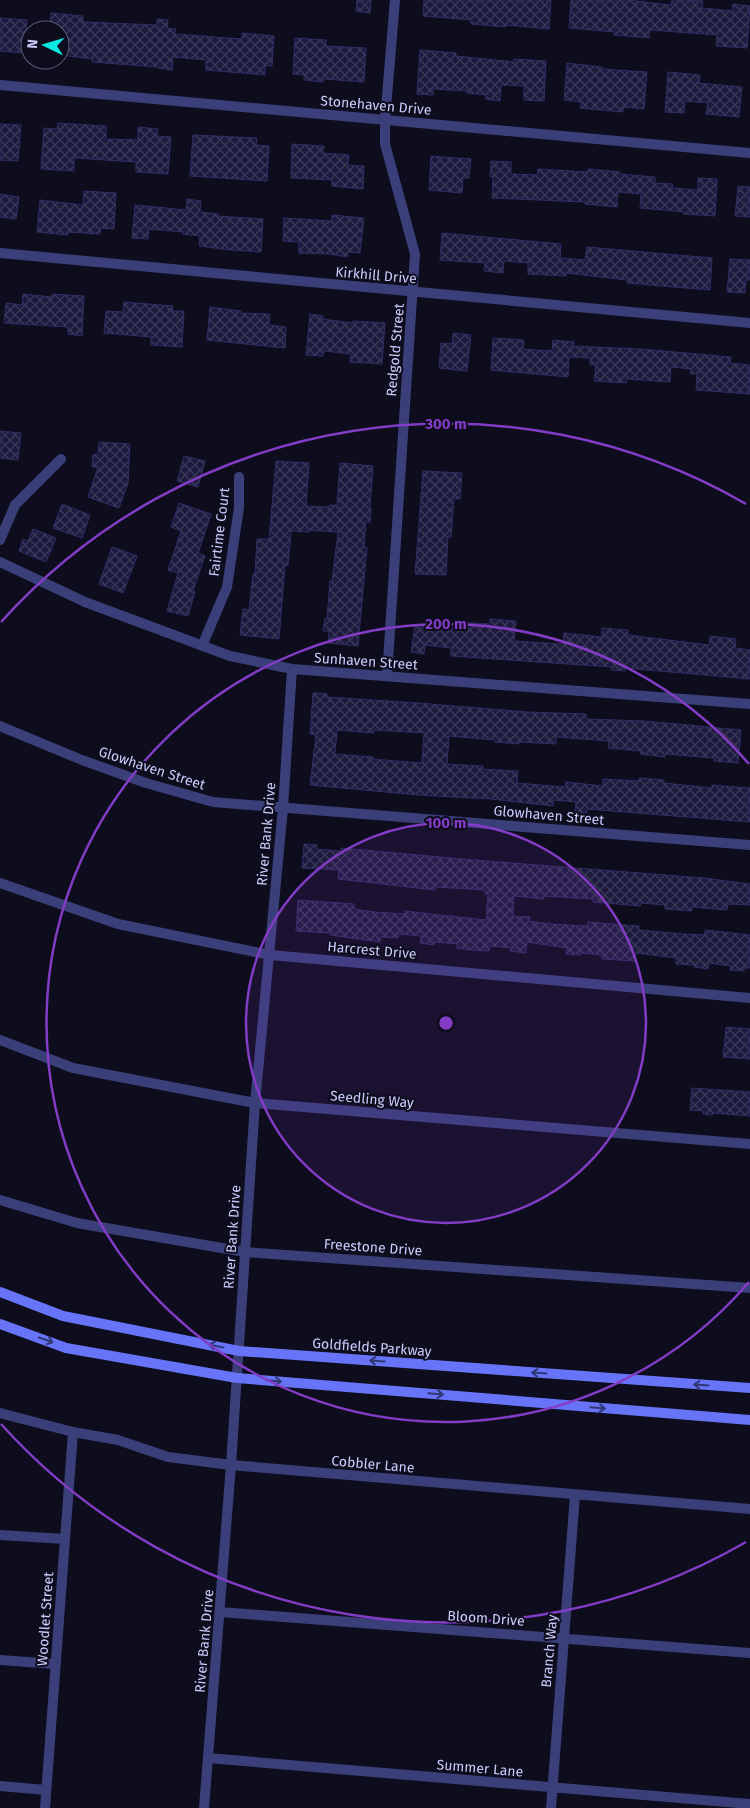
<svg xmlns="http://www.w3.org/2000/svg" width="750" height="1808" font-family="'Fira Sans',sans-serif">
<defs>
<pattern id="building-cross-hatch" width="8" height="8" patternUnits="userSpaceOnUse" patternTransform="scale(1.25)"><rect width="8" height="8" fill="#1d1a3d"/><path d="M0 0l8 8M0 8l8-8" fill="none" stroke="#3c3a5a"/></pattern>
</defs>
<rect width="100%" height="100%" fill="#0d0d1d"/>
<path fill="url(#building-cross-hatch)" stroke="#312d68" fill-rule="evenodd" d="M357,0H371L370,13L356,11Z
M424,0H551L549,29L506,25V27L471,24V20L423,16Z
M571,0H636V1L671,5L672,0H686L703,1L702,8L732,11L733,4L750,6L747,48L716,46L717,35L650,30L649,38L614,35L615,32L569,28Z
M51,13L83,16V22L157,25V19L168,20L167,28L176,29L175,34L242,39V33L274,36L272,66H265V75L206,70V60L173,57L172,70L158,68V67L92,62V59L60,55V30H50Z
M0,18L27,20L24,53L0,51Z
M295,38L326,40V46L366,48L364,82L324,79L323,82L304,80V75L293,74Z
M420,50L456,53V56L514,62V59L546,61L544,101L524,100V86L501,85L500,101L486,99V95L467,93V91L433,89V95L417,94Z
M567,63L602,67V69L647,72L644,109L624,107L623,112L580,108L581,102L564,100Z
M668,72L700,75L699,83L742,87L739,117L706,114L708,103L685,101L684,113L665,112Z
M58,123L106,126V139L138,140V127L158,129L157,136L171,137L168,174L136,172V162L74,158V171L41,169L44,128L57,129Z
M0,124L21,125L18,161L0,160Z
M193,135L257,138L256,145L269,146L267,181L190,176Z
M292,144L324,146L323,153L349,155L348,165L364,166L363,189L332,186V180L291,178Z
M431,156L471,159L469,178H463L462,193L429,190Z
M491,161L511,162V174L537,175L538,169L588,172V169L620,172V174L655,177V183L673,184L672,188L698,190V178L717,179L715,216L683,214L684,212L640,208L641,194L618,192L617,207L585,204V202L492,198L493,177H490Z
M738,186L750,187V217L735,216Z
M84,191L116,193L114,229L101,228L100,234L68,232V235L37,232L40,200L83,205Z
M0,194L19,197L16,219L0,217Z
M187,199L201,201L200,212L218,214L217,216L263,219L261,252L230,250L199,246L200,236L183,234V232L149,229L148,239L132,238L135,205L186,210Z
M332,215L364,218L360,253L348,252L347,257L329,254L299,253V242L283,241L284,218L332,221Z
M442,233L561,244L560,258L585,260L587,247L712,258L710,290L627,283V280L566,273V276L528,274V263L504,261L503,273L484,271L485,263L440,260Z
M730,259L750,260V280H746L745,293L727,292Z
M23,294L52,297V294L84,296L82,336L68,334V327L4,323L6,303L22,305Z
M124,302L173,306L172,311H184L182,347L151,345V337L104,333L106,311L123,312Z
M210,307L241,311V313L270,314L269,325L286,327L285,348L207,340Z
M310,314L323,316L322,319L353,323V321L385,323L382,364L350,362L351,354L324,351L323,356L306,355Z
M453,333L471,335L467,371L439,368L441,343L452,344Z
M493,338L524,340L523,349L552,351L553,340L574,342L573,346L640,349L731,357L730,363L750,365V394L696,390L697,374H690L691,369L671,367L670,382L627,379L626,383L594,381L596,365H590V358L569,357L568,377L491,370Z
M0,431L21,433L18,460L0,458Z
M99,442L130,444L128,483L119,508L88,497L98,467H92L93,454L98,455Z
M184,456L205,461L198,487L177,481Z
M276,461L309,463L306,506L330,507V505H337L340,463L373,466L370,508H371L370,522H366L364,547H367L358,646L328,643L329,631H323L325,618L327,619L330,581H332L338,532L309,530V532L291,531L288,566L285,565L279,639L240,635L243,609L249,610L253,574H255L257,539H269Z
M423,471L462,473L460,499H454L451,537H448L446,575L415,574Z
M179,503L211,514L198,553L205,556L193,591L195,592L188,616L167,611L178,573L168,570L181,531L171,527Z
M62,504L90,515L82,538L53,528Z
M33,529L56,538L46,562L19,551L23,539L28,541Z
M112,547L137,556L123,593L99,584Z
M490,619L516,621L514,641L563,644L564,633L602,637V628L628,630V635L709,645L710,636L736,639L735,648L750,650V679L625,668V671L611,670L612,667L451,656V648L425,645L424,654L411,652L415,625L452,630L453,622L490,624Z
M313,693L327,694V697L418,703L527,712L586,714V719L644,721L741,730L738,763L714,761V758L665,754V757L640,754L641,751L608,748L609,741L556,737V744L520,742L519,744L495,742V740L449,736L447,764L483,766L482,769L518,771L517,783L565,787L566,782L603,786V779L639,781V778L664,780V783L712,788V785L750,788V822L587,809V813L575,812L576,802L553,800V806L491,799L418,795L310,785L316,735L310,734ZM337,730L374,733V730L424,733L422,761L420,763L373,759V757L335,754Z
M304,844L317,845L316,849L341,851V848L473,860L705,878L750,884V905L728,904L727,910L692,907V911L665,909V905L641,903L640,906L593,902V899L544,896V899L514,896L513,916L530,917L529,921L551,924L587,926L588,922L639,926V930L684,934L704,935L705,930L750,935V968H744V971L730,970L731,966L709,963L708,969L694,967V965L676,964V958L636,953L635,961L602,959V955L581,953V955L566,954L567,948L527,942L526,953L510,951L511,948L490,946L489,951L470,950L457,948V944L435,942L434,945L420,943L421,936L398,934V938L381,937L380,942L330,935V933L296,931L298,900L354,904V909L374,912L405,914V911L486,920L488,894H485V890L436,887L435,890L338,879L339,870L302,868Z
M726,1027L750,1029V1059L723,1057Z
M692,1088L750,1092V1116L713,1113V1115L703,1114V1111L690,1110Z"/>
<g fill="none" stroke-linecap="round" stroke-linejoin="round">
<path stroke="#3a3f7a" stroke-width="10" d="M0,85L750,153
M0,253L750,323
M0,540L15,505L61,459
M0,562L85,602L230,656L292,669L750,704
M202,646L227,587L239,508V477
M387,676L415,254L385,144V120L395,0
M0,726L82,760L146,783L213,802L750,845
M0,883L118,924L270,955L750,998
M0,1040L73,1068L255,1103L750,1144
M0,1200L77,1223L245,1252L750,1288
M0,1413L73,1432L118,1440L168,1457L231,1465L750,1509
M0,1535L65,1539
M220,1612L750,1653
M0,1660L55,1664
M208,1758L750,1804
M0,1786L46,1790
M45,1808L73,1432
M204,1808L231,1465L255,1103L283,808L292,669
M551,1808L575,1495"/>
<path stroke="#6774f8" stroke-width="10" d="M0,1292L63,1316L239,1351L750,1388
M0,1324L66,1348L237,1378L750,1420"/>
</g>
<defs><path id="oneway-shaft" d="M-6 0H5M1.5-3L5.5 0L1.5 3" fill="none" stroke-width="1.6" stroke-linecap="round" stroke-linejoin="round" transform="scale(1.25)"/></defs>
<g stroke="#313675">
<use href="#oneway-shaft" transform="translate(46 1340) rotate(19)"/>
<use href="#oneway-shaft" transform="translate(216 1346) rotate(-169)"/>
<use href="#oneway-shaft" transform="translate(377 1361) rotate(-176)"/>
<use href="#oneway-shaft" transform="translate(539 1373) rotate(-176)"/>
<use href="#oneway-shaft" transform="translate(274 1381) rotate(5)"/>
<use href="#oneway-shaft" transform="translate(701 1385) rotate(-176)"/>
<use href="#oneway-shaft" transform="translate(436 1394) rotate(5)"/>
<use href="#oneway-shaft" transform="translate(598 1408) rotate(5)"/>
</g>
<circle cx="446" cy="1023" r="200" fill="#833cc5" fill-opacity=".12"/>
<g fill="none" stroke="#833cc5" stroke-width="2.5">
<circle cx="446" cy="1023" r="200"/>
<path d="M749 1282A399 399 0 1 1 749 764"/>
<path d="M746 1542A599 599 0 0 1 1 1424M1 622A599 599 0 0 1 746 504"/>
</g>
<g text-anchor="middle" stroke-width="4" stroke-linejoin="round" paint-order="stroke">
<g font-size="14" fill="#cbcbfd" stroke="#0d0d1d">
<text transform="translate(376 105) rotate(5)" y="5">Stonehaven Drive</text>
<text transform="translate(376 275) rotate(5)" y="5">Kirkhill Drive</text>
<text transform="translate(395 350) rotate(-85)" y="5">Redgold Street</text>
<text transform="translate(219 532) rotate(-83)" y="5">Fairtime Court</text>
<text transform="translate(366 661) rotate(4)" y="5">Sunhaven Street</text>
<text transform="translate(152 768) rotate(18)" y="5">Glowhaven Street</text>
<text transform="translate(549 815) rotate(5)" y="5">Glowhaven Street</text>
<text transform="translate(266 834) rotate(-85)" y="5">River Bank Drive</text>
<text transform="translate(372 950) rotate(5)" y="5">Harcrest Drive</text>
<text transform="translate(372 1099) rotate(5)" y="5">Seedling Way</text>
<text transform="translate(232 1237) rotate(-86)" y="5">River Bank Drive</text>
<text transform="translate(373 1247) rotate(4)" y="5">Freestone Drive</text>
<text transform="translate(372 1347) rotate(4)" y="5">Goldfields Parkway</text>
<text transform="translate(373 1464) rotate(5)" y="5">Cobbler Lane</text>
<text transform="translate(486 1618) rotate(4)" y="5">Bloom Drive</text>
<text transform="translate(45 1619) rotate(-86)" y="5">Woodlet Street</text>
<text transform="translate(204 1641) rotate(-85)" y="5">River Bank Drive</text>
<text transform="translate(549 1651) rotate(-85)" y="5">Branch Way</text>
<text transform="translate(480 1768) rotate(5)" y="5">Summer Lane</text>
</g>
</g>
<circle cx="446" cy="1023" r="8" fill="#833cc5" stroke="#0d0d1d" stroke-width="2.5"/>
<g font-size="15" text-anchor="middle" font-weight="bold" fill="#833cc5" stroke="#0d0d1d" stroke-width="4" stroke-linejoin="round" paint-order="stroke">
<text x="446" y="429">300 m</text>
<text x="446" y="629">200 m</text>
<text x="446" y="828">100 m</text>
</g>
<g transform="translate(45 45) rotate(275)"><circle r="24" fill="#0d0d1d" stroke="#595977"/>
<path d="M0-4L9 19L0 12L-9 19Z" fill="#0be9e5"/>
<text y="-8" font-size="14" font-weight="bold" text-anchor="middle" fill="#cbcbfd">N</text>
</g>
</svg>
